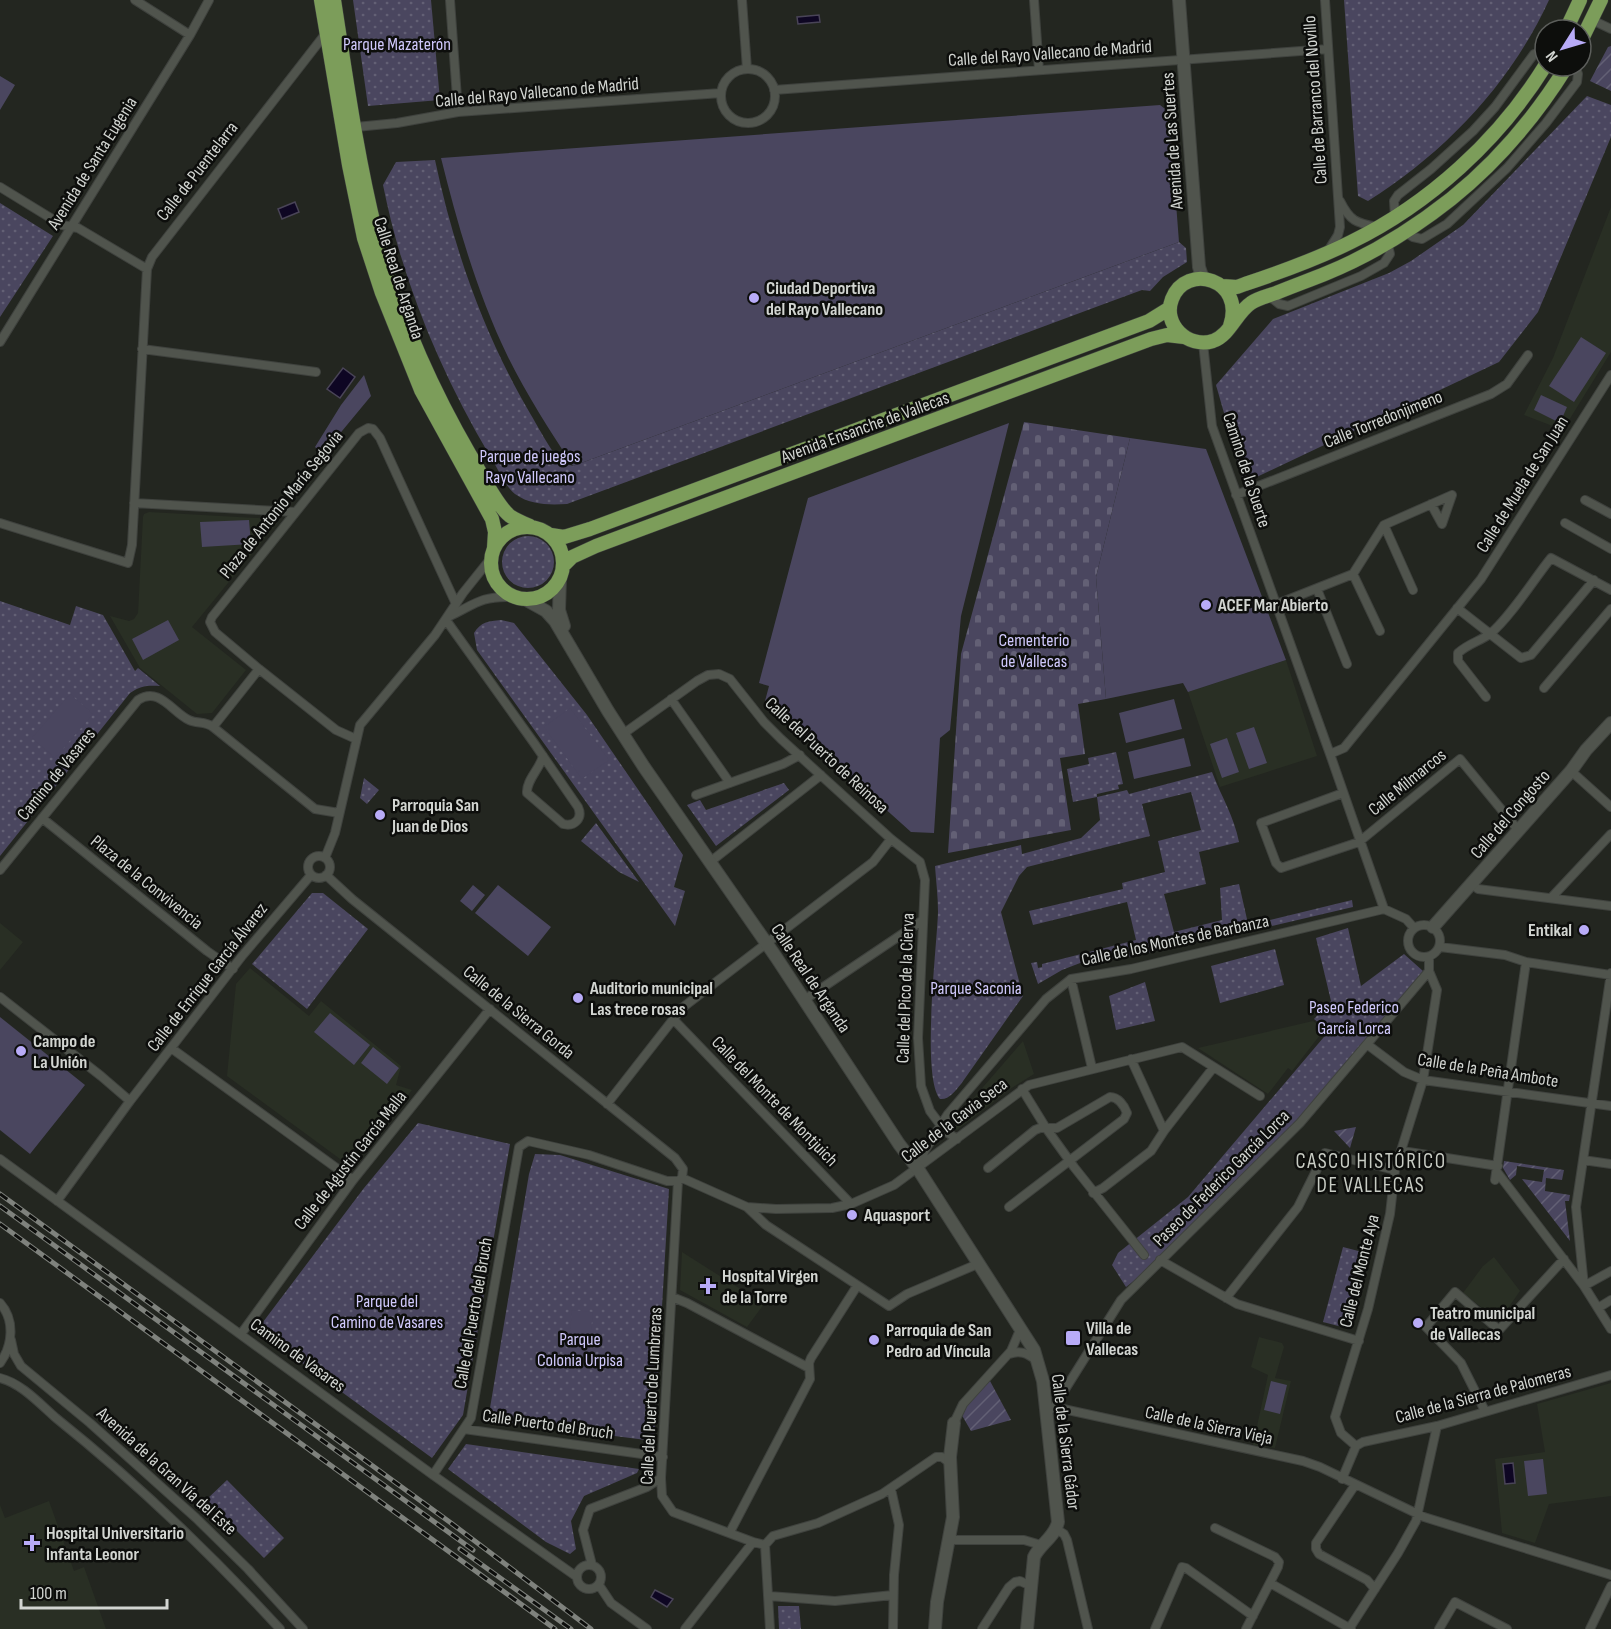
<svg xmlns="http://www.w3.org/2000/svg" width="1611" height="1629" font-family="'Sofia Sans Condensed',sans-serif">
<defs>
<pattern id="grass-dots" width="8" height="8" patternUnits="userSpaceOnUse" patternTransform="scale(1.5)"><rect width="8" height="8" fill="#4a465f"/><path d="M2 2h.1M6 6h.1" fill="none" stroke="#636075" stroke-width="1.8" stroke-linecap="round"/></pattern>
<pattern id="cemetery-stones" width="16" height="16" patternUnits="userSpaceOnUse" patternTransform="scale(1.5)"><rect width="16" height="16" fill="#4a465f"/><path d="M2 7V4a2 2 0 0 1 4 0v3zM10 15v-3a2 2 0 0 1 4 0v3z" fill="#636075"/></pattern>
<pattern id="garden-furrows" width="10" height="10" patternUnits="userSpaceOnUse" patternTransform="scale(1.5)"><rect width="10" height="10" fill="#4a465f"/><path d="M-1 1l2-2M0 10L10 0M9 11l2-2" fill="none" stroke="#636075"/></pattern>
</defs>
<rect width="100%" height="100%" fill="#232620"/>
<path fill="#292f24" d="M1611,207V352L1563,430L1524,415L1553,358Z
M149,512L275,519L277,523L192,627L246,670L212,713L197,714L140,668L110,616L129,621L134,619L138,613L143,517L144,514Z
M1286,660L1317,756L1220,787L1188,692Z
M0,923L23,942L0,970Z
M250,968L309,1016L321,1001L401,1066L396,1085L412,1090L351,1167L227,1076L236,984Z
M1313,1021L1324,1030L1292,1071L1288,1068L1268,1094L1198,1048Z
M1023,1041L1034,1074L1010,1089L957,1130L951,1124Z
M682,1252L764,1304L747,1327L680,1290Z
M1494,1257L1520,1291L1499,1321L1463,1293L1483,1266Z
M1259,1337L1282,1343L1284,1347L1275,1378L1291,1381L1275,1448L1253,1445L1268,1375L1251,1367Z
M1611,1383V1496L1549,1504L1535,1543L1502,1533L1495,1459L1545,1452L1537,1404Z
M49,1501L74,1571L84,1567L106,1629H0V1505L5,1518Z"/>
<path fill="url(#grass-dots)" d="M353,0H431L440,100L368,106Z
M1344,0H1549C1511,83 1445,153 1368,201L1358,196Z
M1587,96L1611,105V137L1538,312L1499,362L1244,483L1216,385L1273,319L1389,273L1411,261L1463,225Z
M435,160C454,250 484,335 531,415C537,425 553,455 561,461C564,463 569,465 573,466L1179,242L1186,248L1187,262L1163,277L1150,291L1142,290L1104,304L567,504C549,505 530,505 515,494C506,488 496,465 490,456C440,372 402,280 383,185L396,162Z
M0,203L53,236L0,317Z
M502 562a26 26 0 1 1 52 0a26 26 0 1 1-52 0Z
M0,601L70,625L76,606L103,615L135,671L138,668L160,686C148,685 140,686 130,693L0,856Z
M501,620L514,623L587,715L683,855L674,887L685,891L675,926L477,650L474,633C481,622 488,621 501,620Z
M1116,752L1123,784L1118,785L1119,789L1097,794V797L1127,790L1129,794L1212,772C1221,796 1234,816 1239,842L1199,852L1206,884L1164,894L1174,932L1222,920L1220,888L1239,884L1249,928L1135,956L1088,960L1062,970L1038,984L1031,963L1037,962L1038,968L1042,967V964L1136,940L1127,902L1033,925L1029,911L1123,889L1122,883L1165,872L1158,841L1201,830L1191,792L1142,804L1150,836L1027,867L1019,876L1001,912L1023,996L961,1084C955,1091 949,1100 940,1099C921,1077 937,946 938,912C938,896 936,881 935,866L1021,845L1022,854L1081,838L1100,820L1097,797L1073,802L1067,769L1089,764L1088,758Z
M364,778L379,790L367,804L360,798Z
M784,783L789,790L716,846L687,805L700,800L706,810Z
M596,823L639,882L619,872L581,841Z
M312,893H323L368,929L307,1009L252,964Z
M1352,900L1353,907L1272,926L1270,920Z
M1348,928L1361,986L1404,954L1423,971L1368,1045L1300,1123L1167,1255L1126,1287L1112,1265L1118,1253L1188,1197L1329,1031L1314,1019L1331,1001L1316,938Z
M1275,949L1284,985L1220,1003L1211,966Z
M1145,982L1155,1021L1116,1030L1109,996Z
M418,1123L510,1144L463,1415L432,1458L257,1330L364,1188Z
M535,1154L560,1155L669,1189L654,1441L488,1420L529,1174Z
M1343,1247L1366,1253L1346,1328L1323,1322Z
M466,1444L639,1469L637,1473L584,1496L571,1521L576,1549L570,1554L546,1542L448,1469Z
M227,1480L284,1538L264,1558L206,1500Z
M778,1606H799L801,1629H779Z"/>
<path fill="url(#cemetery-stones)" d="M1024,422L1130,438L1096,577L1106,699L1078,704L1085,754L1060,758L1071,830L948,853L961,654Z"/>
<path fill="url(#garden-furrows)" d="M1611,46V91L1590,81L1608,47Z
M1356,1127L1350,1148L1334,1131Z
M1504,1161L1564,1170L1562,1180L1546,1178L1545,1191L1570,1195L1569,1201H1565L1570,1241L1522,1179L1542,1182L1544,1170L1517,1166L1516,1175L1510,1180L1503,1168Z
M990,1381L1011,1420L971,1431L960,1412Z"/>
<path fill="#4a465f" d="M0,76L15,85L0,110Z
M1160,105L1169,112L1179,242L573,466C550,431 527,395 508,357C477,293 458,226 441,158Z
M1581,337L1606,353L1574,402L1549,386Z
M364,375L371,396L323,454L315,447L341,405Z
M1541,395L1567,407L1560,423L1534,410Z
M1009,423L961,616L950,730L940,738L934,833L911,832L765,701L769,686L759,683L808,498Z
M1130,438L1206,449L1286,660L1188,692L1183,683L1106,699L1096,577Z
M249,520L251,544L202,547L200,522Z
M168,620L179,640L143,660L132,639Z
M70,694L93,714L55,758L32,738Z
M1174,699L1182,729L1126,743L1119,713Z
M570,708L609,760L582,779L544,727Z
M1254,727L1267,763L1249,769L1236,733Z
M1184,738L1191,766L1134,779L1128,752Z
M1227,738L1239,772L1222,778L1210,744Z
M473,885L485,895L472,911L460,901Z
M498,885L551,927L528,956L475,913Z
M330,1013L370,1045L354,1065L314,1032Z
M0,1017L85,1085L30,1154L0,1130Z
M373,1047L399,1068L387,1084L361,1063Z
M572,1310L593,1312L588,1357L568,1354Z
M1271,1381L1287,1385L1280,1414L1264,1410Z
M1543,1459L1547,1494L1528,1496L1524,1461Z"/>
<path fill="#0e0623" stroke="#494457" stroke-width="1.5" d="M819,15L820,22L798,24L797,17Z
M295,202L299,212L282,219L278,209Z
M343,368L355,377L340,398L327,389Z
M1513,1463L1515,1483L1505,1484L1503,1464Z
M655,1590L673,1599L667,1607L651,1597Z"/>
<g fill="none" stroke-linecap="round" stroke-linejoin="round">
<defs>
<path id="street" d="M135,0L190,35
M450,0L458,112
M742,0L747,69
M1034,0L1039,70
M1325,0L1340,227L1338,235L1328,251
M1592,20L1611,29
M721 96a27 27 0 1 1 54 0a27 27 0 1 1-54 0Z
M774,90L1328,49
M356,127L397,123L458,112L721,93
M0,187L62,225L78,228L147,269
M1340,201C1350,221 1356,223 1377,227
M1395,217L1394,201L1398,195L1431,169L1473,131L1495,107L1534,54L1545,51
M1405,232L1413,237L1422,239L1447,224L1507,168L1546,123L1577,82L1578,74L1575,66
M1268,295L1279,304L1288,306L1361,276L1384,263L1390,254L1387,242
M0,342L190,35L209,0
M1203,343L1212,426L1330,754L1384,909L1406,919L1414,928
M142,349L316,372
M1236,495L1491,394L1507,384L1528,355
M1585,500L1611,514
M134,503L295,512
M1431,504L1442,524L1452,495
M0,523L128,563L132,545L147,269L152,257L326,33
M1565,523L1611,549
M1384,525L1413,590
M1353,574L1380,631
M1317,589L1347,664
M1277,604L1353,574L1384,525L1452,495
M1457,608L1521,658L1531,655L1594,580
M448,617C474,605 480,596 510,597
M446,620L534,743L578,807C583,818 575,827 563,824L527,793C526,780 540,769 543,756
M259,669L215,632L210,622L212,617L359,433L368,428L373,429L380,438L456,604
M1544,688L1611,609
M1486,697L1458,661V653C1469,643 1481,641 1491,633C1511,616 1534,579 1551,558L1611,590
M671,699L730,783
M623,734L697,681L708,675L719,674L730,679L764,722L781,739L891,839L920,862L925,880L918,1038L921,1086L930,1111L945,1131L957,1139
M1330,754L1344,748L1481,579L1611,375
M1571,771L1611,807
M1343,793L1261,823L1276,863L1281,868L1359,842L1460,759L1519,831
M696,795L783,764L800,755
M339,813L315,809L213,727L259,669L336,730L356,739
M42,818L207,951L233,969
M308 867a11 11 0 1 1 22 0a11 11 0 1 1-22 0Z
M325,858L335,833L360,725L435,635L463,593L491,558
M710,862L821,775
M0,870L138,700C159,686 172,712 189,720C197,724 205,721 213,727
M326,875L352,899L675,1158L683,1169L682,1178
M1472,884L1478,889L1611,906
M1551,898L1611,834
M1408 941a16 16 0 1 1 32 0a16 16 0 1 1-32 0Z
M1440,947L1505,955L1526,962L1611,975
M1611,973L1576,1207L1584,1286L1611,1271
M1071,979L1092,1068
M0,997L101,1076L130,1101
M804,1000L923,920
M674,1020L851,1204
M1368,1045L1404,1072L1423,1080L1611,1106
M171,1048L353,1180
M1131,1059L1164,1131
M1022,1089L1046,1128L1074,1167L1144,1255
M607,1104L682,1008L873,862L891,839
M1402,1151L1498,1166
M0,1159L433,1475L577,1577
M1583,1160L1611,1164
M918,1168L925,1150L948,1114L1046,999L1071,979L1131,969L1384,909
M988,1168L1035,1130L1040,1128H1057L1110,1097C1118,1097 1124,1105 1127,1113L1124,1119L1009,1207
M1497,1172L1584,1286L1611,1329
M1495,1180L1526,962
M678,1181L661,1478L662,1496L673,1512L753,1542L765,1545
M1093,1193L1103,1188L1151,1151L1164,1131L1213,1068
M57,1201L130,1101L242,956L311,875
M747,1207L776,1209L832,1208L851,1204L894,1185L1029,1085L1182,1047L1260,1096
M1160,1260L1237,1304L1359,1341
M672,1297L687,1303L809,1368
M1226,1298L1298,1207L1325,1153L1395,1170
M0,1303C15,1320 13,1345 0,1363
M1598,1308L1611,1300
M241,1334L353,1180L490,1009
M11,1340L14,1354L21,1366L90,1423L196,1518L248,1569L303,1629
M1009,1354C1020,1350 1027,1353 1036,1360
M0,1378C21,1383 40,1404 56,1418C136,1482 211,1554 280,1629
M1054,1407L1303,1461L1320,1467L1424,1517L1611,1575
M1485,1411L1461,1363L1426,1327L1455,1292L1499,1330L1564,1259
M1045,1413L1054,1407L1121,1300L1300,1123L1429,971
M954,1423L963,1404L1011,1351L1020,1330
M464,1429L663,1457
M1356,1446L1341,1433L1335,1417L1368,1309L1390,1214L1395,1170L1423,1080L1437,990L1429,971V957
M433,1475L471,1418L519,1147L528,1141L589,1155L667,1181H678L682,1178L747,1207L766,1225L889,1306L907,1294L980,1263
M1342,1479L1356,1446L1363,1442L1437,1426L1611,1375
M1355,1485L1316,1543V1549L1319,1554L1367,1580L1375,1589
M891,1489L899,1525L894,1575L893,1629
M1215,1528L1275,1557L1279,1562L1278,1567L1246,1629
M1056,1529L1064,1534L1067,1540L1088,1629
M730,1532L810,1379L809,1363L811,1358L857,1286
M950,1534L954,1540H1024L1041,1545
M577 1577a12 12 0 1 1 24 0a12 12 0 1 1-24 0Z
M592,1565L583,1530L590,1509L647,1487L661,1478
M1270,1583L1351,1629
M599,1585L611,1603L647,1629
M769,1596L835,1601L893,1595
M685,1629L753,1542
M770,1629L765,1545L773,1536L818,1523L882,1494L936,1457H942L950,1463
M982,1629L1009,1587L1015,1582L1020,1581L1031,1586
M1155,1629L1182,1567L1186,1568L1253,1616
M1349,1629L1398,1553L1416,1521L1437,1426
M1439,1629L1455,1602L1507,1629
M1590,1629L1611,1586"/>
<path id="secondary" d="M1179,0L1199,267L1203,279
M560,578L559,610L564,626
M528,601L546,611L555,621L608,711L644,767L776,957L899,1144L918,1169L1034,1350L1043,1381L1058,1522C1055,1537 1040,1544 1034,1557L1027,1629
M1433,927L1571,771L1586,750L1611,723
M935,1629L937,1602L953,1517L950,1457L954,1423"/>
<path id="primary" d="M321,0L349,165L364,238L382,293L421,390L492,519L495,532L494,548
M334,0C346,77 357,157 376,233C397,310 430,386 470,455C480,471 496,505 510,516C516,520 523,523 530,526
M1566,30L1580,0
M1581,41L1601,0
M1222,286L1237,287L1245,284C1281,272 1317,259 1351,242C1429,204 1499,140 1545,66
M1230,326C1246,279 1186,262 1172,299C1162,324 1188,349 1213,341C1230,335 1236,313 1251,303C1258,298 1268,296 1276,293C1293,286 1310,280 1327,273C1371,255 1413,229 1451,199C1497,162 1536,116 1567,66
M491 563a36 36 0 1 1 72 0a36 36 0 1 1-72 0Z
M551,535L564,537L590,529L1149,321L1170,308
M564,565L572,557L596,546L1151,339L1167,335L1184,337"/>
</defs>
<use href="#street" stroke="#3f423e" stroke-width="10"/>
<use href="#secondary" stroke="#3f423e" stroke-width="14"/>
<use href="#primary" stroke="#3f423e" stroke-width="15"/>
<use href="#street" stroke="#50544d" stroke-width="8"/>
<use href="#secondary" stroke="#50544d" stroke-width="12"/>
<use href="#primary" stroke="#7c9d5a" stroke-width="14"/>
<defs>
<path id="rail" d="M0,1194L451,1523L591,1629
M0,1206L473,1550
M0,1224L555,1629
M460,1549L571,1629"/>
</defs>
<use href="#rail" stroke="#7f827d" stroke-width="5"/>
<use href="#rail" stroke="#0d0e0c" stroke-width="3" stroke-dasharray="9" stroke-linecap="butt"/>
</g>
<g fill="#b8abf7" stroke="#0d0e0c" stroke-width="2">
<circle cx="754" cy="298" r="6"/>
<circle cx="1206" cy="605" r="6"/>
<circle cx="380" cy="815" r="6"/>
<circle cx="1584" cy="930" r="6"/>
<circle cx="578" cy="998" r="6"/>
<circle cx="21" cy="1051" r="6"/>
<circle cx="852" cy="1215" r="6"/>
<path d="M705 1277h6v6h6v6h-6v6h-6v-6h-6v-6h6z"/>
<circle cx="1418" cy="1323" r="6"/>
<rect x="1065" y="1330" width="16" height="16" rx="3"/>
<circle cx="874" cy="1340" r="6"/>
<path d="M29 1534h6v6h6v6h-6v6h-6v-6h-6v-6h6z"/>
</g>
<g text-anchor="middle" stroke-width="5" stroke-linejoin="round" paint-order="stroke">
<g font-size="18" fill="#d0c9fc" stroke="#0d0e0c">
<text x="397" y="50">Parque Mazaterón</text>
<text x="530" y="462">Parque de juegos<tspan x="530" dy="21">Rayo Vallecano</tspan></text>
<text x="1034" y="646">Cementerio<tspan x="1034" dy="21">de Vallecas</tspan></text>
<text x="976" y="994">Parque Saconia</text>
<text x="1354" y="1013">Paseo Federico<tspan x="1354" dy="21">García Lorca</tspan></text>
<text x="387" y="1307">Parque del<tspan x="387" dy="21">Camino de Vasares</tspan></text>
<text x="580" y="1345">Parque<tspan x="580" dy="21">Colonia Urpisa</tspan></text>
</g>
<g font-size="18" fill="#d2d5d1" stroke="#0d0e0c">
<text transform="translate(1050 53) rotate(-4)" y="6">Calle del Rayo Vallecano de Madrid</text>
<text transform="translate(537 92) rotate(-5)" y="6">Calle del Rayo Vallecano de Madrid</text>
<text transform="translate(1315 100) rotate(-94)" y="6">Calle de Barranco del Novillo</text>
<text transform="translate(1172 141) rotate(-94)" y="6">Avenida de Las Suertes</text>
<text transform="translate(92 163) rotate(-58)" y="6">Avenida de Santa Eugenia</text>
<text transform="translate(197 171) rotate(-52)" y="6">Calle de Puentelarra</text>
<text transform="translate(399 278) rotate(72)" y="6">Calle Real de Arganda</text>
<text transform="translate(1383 419) rotate(-22)" y="6">Calle Torredonjimeno</text>
<text transform="translate(865 427) rotate(-20)" y="6">Avenida Ensanche de Vallecas</text>
<text transform="translate(1247 470) rotate(72)" y="6">Camino de la Suerte</text>
<text transform="translate(1522 484) rotate(-58)" y="6">Calle de Muela de San Juan</text>
<text transform="translate(281 504) rotate(-51)" y="6">Plaza de Antonio María Segovia</text>
<text transform="translate(827 755) rotate(43)" y="6">Calle del Puerto de Reinosa</text>
<text transform="translate(56 774) rotate(-51)" y="6">Camino de Vasares</text>
<text transform="translate(1407 782) rotate(-39)" y="6">Calle Milmarcos</text>
<text transform="translate(1510 814) rotate(-49)" y="6">Calle del Congosto</text>
<text transform="translate(147 882) rotate(39)" y="6">Plaza de la Convivencia</text>
<text transform="translate(1175 940) rotate(-12)" y="6">Calle de los Montes de Barbanza</text>
<text transform="translate(207 977) rotate(-52)" y="6">Calle de Enrique García Álvarez</text>
<text transform="translate(811 978) rotate(56)" y="6">Calle Real de Arganda</text>
<text transform="translate(905 988) rotate(-88)" y="6">Calle del Pico de la Cierva</text>
<text transform="translate(519 1012) rotate(39)" y="6">Calle de la Sierra Gorda</text>
<text transform="translate(1488 1070) rotate(9)" y="6">Calle de la Peña Ambote</text>
<text transform="translate(775 1101) rotate(46)" y="6">Calle del Monte de Montjuich</text>
<text transform="translate(954 1120) rotate(-37)" y="6">Calle de la Gavia Seca</text>
<text transform="translate(350 1160) rotate(-52)" y="6">Calle de Agustín García Malla</text>
<text transform="translate(1221 1178) rotate(-45)" y="6">Paseo de Federico García Lorca</text>
<text transform="translate(1359 1271) rotate(-76)" y="6">Calle del Monte Aya</text>
<text transform="translate(473 1313) rotate(-80)" y="6">Calle del Puerto del Bruch</text>
<text transform="translate(298 1355) rotate(36)" y="6">Camino de Vasares</text>
<text transform="translate(1483 1394) rotate(-15)" y="6">Calle de la Sierra de Palomeras</text>
<text transform="translate(651 1396) rotate(-87)" y="6">Calle del Puerto de Lumbreras</text>
<text transform="translate(548 1424) rotate(8)" y="6">Calle Puerto del Bruch</text>
<text transform="translate(1209 1425) rotate(12)" y="6">Calle de la Sierra Vieja</text>
<text transform="translate(1066 1442) rotate(83)" y="6">Calle de la Sierra Gádor</text>
<text transform="translate(167 1471) rotate(42)" y="6">Avenida de la Gran Vía del Este</text>
</g>
<g font-size="18" font-weight="bold" fill="#d2d5d1" stroke="#0d0e0c" text-anchor="start">
<text x="766" y="294">Ciudad Deportiva<tspan x="766" dy="21">del Rayo Vallecano</tspan></text>
<text x="1218" y="611">ACEF Mar Abierto</text>
<text x="392" y="811">Parroquia San<tspan x="392" dy="21">Juan de Dios</tspan></text>
<text x="1572" y="936" text-anchor="end">Entikal</text>
<text x="590" y="994">Auditorio municipal<tspan x="590" dy="21">Las trece rosas</tspan></text>
<text x="33" y="1047">Campo de<tspan x="33" dy="21">La Unión</tspan></text>
<text x="864" y="1221">Aquasport</text>
<text x="722" y="1282">Hospital Virgen<tspan x="722" dy="21">de la Torre</tspan></text>
<text x="1430" y="1319">Teatro municipal<tspan x="1430" dy="21">de Vallecas</tspan></text>
<text x="1086" y="1334">Villa de<tspan x="1086" dy="21">Vallecas</tspan></text>
<text x="886" y="1336">Parroquia de San<tspan x="886" dy="21">Pedro ad Víncula</tspan></text>
<text x="46" y="1539">Hospital Universitario<tspan x="46" dy="21">Infanta Leonor</tspan></text>
</g>
<g font-size="21" letter-spacing="1.5" fill="#c8ccc4" stroke="#0d0e0c">
<text x="1371" y="1168">CASCO HISTÓRICO<tspan x="1371" dy="24">DE VALLECAS</tspan></text>
</g>
</g>
<g transform="translate(1563 48) rotate(233)"><circle r="28" fill="#0d0e0c" stroke="#5c5e5b" stroke-width="1.5"/>
<path d="M0-4.5L10 22L0 15L-10 22Z" fill="#b8abf7"/>
<text y="-9" font-size="16" font-weight="bold" text-anchor="middle" fill="#d2d5d1">N</text>
</g>
<path d="M21 1599v9h146v-9" fill="none" stroke="#d2d5d1" stroke-width="3"/>
<text x="30" y="1599" font-size="18" fill="#d2d5d1" stroke="#0d0e0c" stroke-width="4.5" paint-order="stroke">100 m</text>
</svg>
